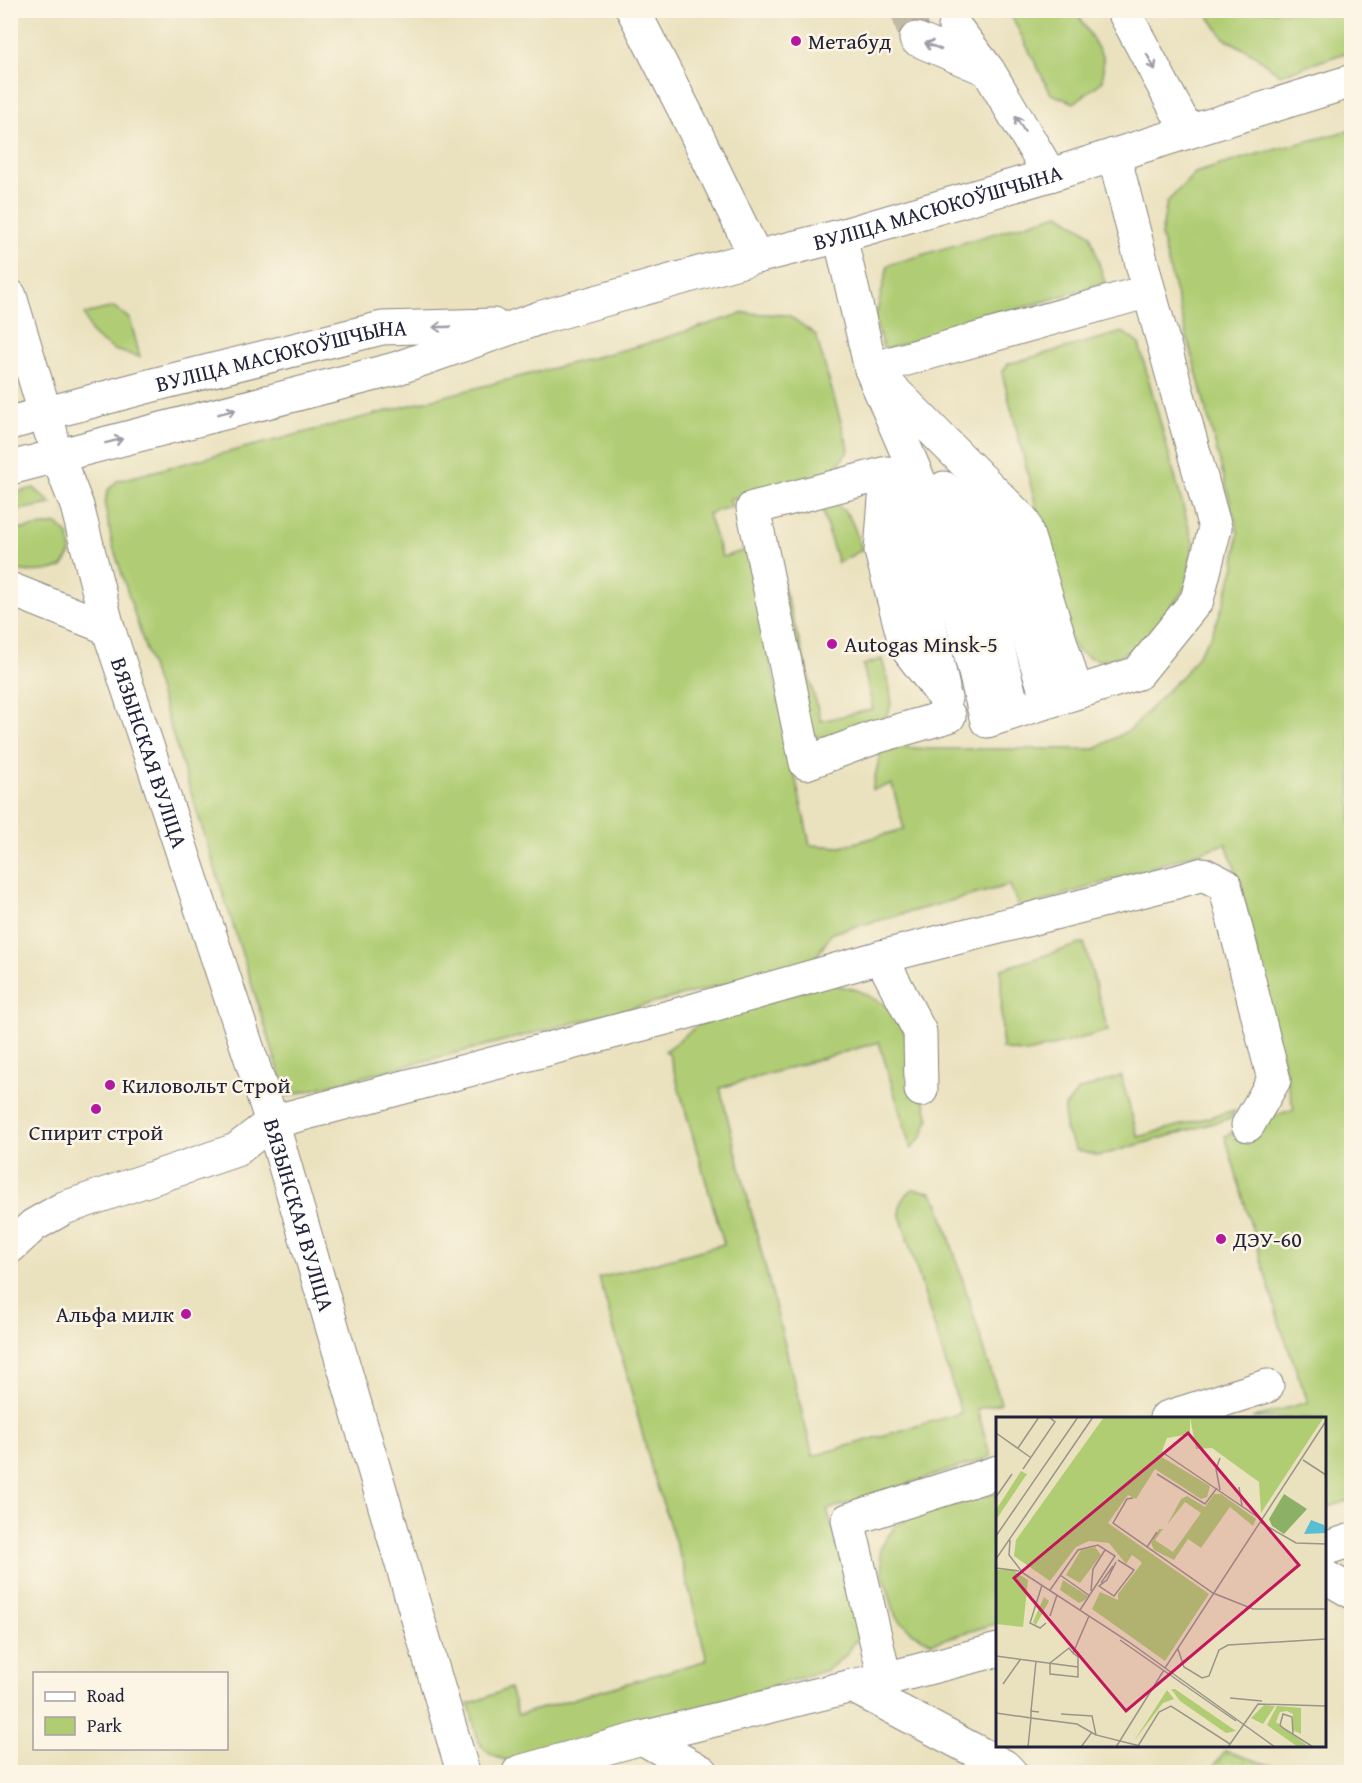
<svg xmlns="http://www.w3.org/2000/svg" width="1362" height="1783" font-family="'Gentium Book Plus',serif">
<defs>
<pattern id="park-dots" width="8" height="8" patternUnits="userSpaceOnUse" patternTransform="scale(1.5)"><rect width="8" height="8" fill="#b0cd74"/><path d="M2 2h.1M6 6h.1" fill="none" stroke="#97b065" stroke-width="1.8" stroke-linecap="round"/></pattern>
</defs>
<rect width="100%" height="100%" fill="#fcf5e5"/>
<filter id="ink" filterUnits="userSpaceOnUse"><feTurbulence type="fractalNoise" baseFrequency=".0167" numOctaves="2"/><feDisplacementMap in="SourceGraphic" scale="12" xChannelSelector="R" yChannelSelector="G"/><feConvolveMatrix kernelMatrix="1 2 1 2 8 2 1 2 1" color-interpolation-filters="sRGB"/></filter>
<filter id="wash" filterUnits="userSpaceOnUse"><feTurbulence type="fractalNoise" baseFrequency=".008" numOctaves="4" result="noise"/><feDisplacementMap in="SourceGraphic" scale="24" xChannelSelector="R" yChannelSelector="G"/><feGaussianBlur stdDeviation="1.35" result="paint"/><feColorMatrix in="noise" values="0 0 0 0 0 0 0 0 0 0 0 0 0 0 0 0 0 1.4 0 .05"/><feComposite in="paint" operator="in"/></filter>
<g filter="url(#wash)">
<rect width="100%" height="100%" fill="#eae1be"/>
<path fill="#b0cd74" stroke="#697858" stroke-width="1.5" d="M1009,11H1076L1103,57V81L1074,103L1051,94Z
M1205,11H1351V51L1280,75L1253,54L1224,38Z
M1351,130V1500L1325,1508L1324,1418H1252L1308,1402L1280,1325L1225,1136L1249,1125L1294,1109L1240,883L1226,844L1019,909L1010,885L832,933L813,962L287,1096L112,543L105,506L107,491L117,481L642,345L744,313L788,315L816,335L849,450L832,473L729,499L732,506L708,514L722,557L746,550L810,845L841,847L904,829L892,784L872,790L882,746L930,749H1095L1131,729L1189,668L1211,636L1223,605L1235,566L1238,532L1161,236L1167,202L1195,173L1250,156Z
M1059,214L1090,234L1105,283L884,350L875,320L888,265Z
M114,307L130,319L140,357L114,350L98,339L91,332L84,314Z
M1123,332L1139,344L1193,543L1187,586L1143,644L1119,656L1102,661L1088,657L1076,650L1070,639L1002,373L1008,364Z
M34,488L52,504L11,511V494Z
M825,500C854,511 852,524 862,550L838,563L830,538L821,504Z
M57,524L69,536L71,553L62,567C45,572 28,574 11,568L10,531Z
M781,576L821,721L873,709L863,665L882,659C885,671 890,684 891,697C894,732 845,734 820,739L808,732Z
M1084,943L1108,1031L1027,1053L1002,1049L1001,969Z
M827,983L857,990L886,1005L908,1036L929,1119L922,1137L911,1149L879,1042L720,1088L813,1456L961,1413L900,1215C899,1202 902,1197 913,1189L931,1192L939,1204L1001,1403L977,1409L991,1457L827,1510L863,1630L846,1655L827,1670L518,1762C475,1757 479,1741 469,1704L510,1688L518,1715L707,1660L683,1566L651,1467L626,1371L599,1278L724,1244L669,1054L665,1051L698,1025Z
M1121,1076L1138,1137L1235,1110L1231,1118L1099,1156L1076,1150L1065,1129V1107L1078,1091Z
M997,1493V1623L932,1643L912,1632L896,1617L883,1574L880,1548L896,1525L915,1515Z"/>
<path fill="url(#park-dots)" stroke="#697858" stroke-width="1.5" d="M1225,1751L1292,1772H1209Z"/>
</g>
<g filter="url(#ink)">
<g fill="none" stroke-linecap="round" stroke-linejoin="round">
<path stroke="#c2bba4" stroke-width="33" stroke-dasharray="33 16" stroke-linecap="butt" d="M907,10L916,39"/>
<defs>
<g id="minor">
<path d="M633,10L688,117L756,257"/>
<path d="M1123,10L1188,132"/>
<path d="M955,27L988,70L1050,175"/>
<path d="M916,39L986,69"/>
<path d="M840,236L871,369L939,527L987,721L1138,673L1197,600L1215,528L1149,291L1114,155"/>
<path d="M871,369L1149,291"/>
<path d="M883,380L1023,521L1076,692"/>
<path id="s1" d="M57,455L77,506L108,628L272,1122L463,1772"/>
<path d="M892,485L912,543L943,688"/>
<path d="M944,488L966,524L1014,711"/>
<path d="M968,490L994,523L1048,701"/>
<path d="M10,589L108,628"/>
<path d="M945,698L906,647L881,551L887,473L753,508L806,763L876,737L949,716"/>
<path d="M881,957L920,1032L921,1090"/>
<path d="M10,1247L34,1225L64,1208L236,1150L272,1122L677,1015L881,957L1176,882L1203,874L1225,885L1274,1080L1248,1125"/>
<path d="M1166,1418L1267,1386"/>
<path d="M1324,1549L1352,1540"/>
<path d="M1324,1576L1352,1592"/>
<path d="M885,1679L848,1520L998,1472"/>
<path d="M852,1686L1004,1766L1010,1772"/>
<path d="M642,1738L702,1772"/>
<path d="M519,1772L642,1738L852,1686L885,1679L998,1650"/>
</g>
<g id="major">
<path d="M10,296L51,433"/>
<path id="s2" d="M10,423L157,384L382,328L493,325"/>
<path id="s3" d="M10,468L395,369L539,318L756,257L840,236L1050,175L1352,81"/>
</g>
</defs>
<use href="#minor" stroke="#86827c" stroke-width="35"/>
<use href="#major" stroke="#86827c" stroke-width="35"/>
<use href="#minor" stroke="#fff" stroke-width="33"/>
<use href="#major" stroke="#fff" stroke-width="33"/>
</g>
<defs><path id="oneway-shaft" d="M-6 0H5M1.5-3L5.5 0L1.5 3" fill="none" stroke-width="1.6" stroke-linecap="round" stroke-linejoin="round" transform="scale(1.5)"/></defs>
<g stroke="#9c9ca7">
<use href="#oneway-shaft" transform="translate(933 46) rotate(-157)"/>
<use href="#oneway-shaft" transform="translate(1151 62) rotate(62)"/>
<use href="#oneway-shaft" transform="translate(1020 124) rotate(-121)"/>
<use href="#oneway-shaft" transform="translate(442 327) rotate(178)"/>
<use href="#oneway-shaft" transform="translate(227 412) rotate(-14)"/>
<use href="#oneway-shaft" transform="translate(114 441) rotate(-14)"/>
</g>
</g>
<g fill="#b5179e" stroke="#fcf5e5" stroke-width="2">
<circle cx="796" cy="41" r="6"/>
<circle cx="832" cy="644" r="6"/>
<circle cx="110" cy="1085" r="6"/>
<circle cx="96" cy="1109" r="6"/>
<circle cx="1221" cy="1239" r="6"/>
<circle cx="186" cy="1314" r="6"/>
</g>
<g text-anchor="middle" stroke-width="5" stroke-linejoin="round" paint-order="stroke">
<g font-size="22" fill="#22223b" stroke="#fcf5e5" text-anchor="start">
<text x="808" y="49">Метабуд</text>
<text x="844" y="652">Autogas Minsk-5</text>
<text x="122" y="1093">Киловольт Строй</text>
<text x="96" y="1140" text-anchor="middle">Спирит строй</text>
<text x="1233" y="1247">ДЭУ-60</text>
<text x="174" y="1322" text-anchor="end">Альфа милк</text>
</g>
<g font-size="22" fill="#22223b" stroke="#fcf5e5">
<text dy="8" stroke="none"><textPath href="#s3" startOffset="964">ВУЛІЦА МАСЮКОЎШЧЫНА</textPath></text>
<text dy="8" stroke="none"><textPath href="#s2" startOffset="280">ВУЛІЦА МАСЮКОЎШЧЫНА</textPath></text>
<text dy="8" stroke="none"><textPath href="#s1" startOffset="312">ВЯЗЫНСКАЯ ВУЛІЦА</textPath></text>
<text dy="8" stroke="none"><textPath href="#s1" startOffset="798">ВЯЗЫНСКАЯ ВУЛІЦА</textPath></text>
</g>
</g>
<g transform="translate(996 1417)">
<rect width="330" height="330" fill="#eae1be"/>
<path d="M108,0H194V17L171,21L164,39L214,69L211,80L205,82L159,52L140,82L132,78L112,106L213,177L169,244L96,192L104,175L122,183V177L146,146L143,143L136,138L130,147L113,126L93,124L80,130L54,164L18,139L20,123ZM25,54L31,57L0,103V93ZM218,77H225L260,102L257,109L234,90L205,131L192,122L178,143L158,133L155,126L163,112H167L159,123L177,135L205,96L189,85L171,108L185,82L191,79L209,90ZM99,130L105,138L84,166L70,158L85,133ZM15,152L32,163L27,210L0,207V153ZM67,163L92,179L89,183L83,186L64,173ZM48,180L53,184L40,208L37,205ZM175,272H179L240,314L230,316L184,284ZM171,273L178,282L167,286L138,324ZM268,288L279,289L267,307L255,301ZM281,289L305,291V317L297,313V297L291,294L284,295L280,305L313,330H302L271,308Z" fill="#b0cd74"/>
<path d="M288,77L311,92L288,117L276,109L273,102Z" fill="#8cb066"/>
<path d="M194,0H328L265,96L263,65L216,31L200,32Z" fill="#b0cd74"/>
<path d="M315,103L328,108L330,116L308,117Z" fill="#57bed4"/>
<path fill="none" stroke="#9a958a" stroke-width="1.5" d="M0,16L34,40M22,31L43,0M166,35L266,103M307,43L330,58M27,52L59,5L53,0M161,57L209,87L221,71M243,70L246,89M224,73L220,52L224,41M0,80L16,57M137,81L131,82L117,106L217,176L257,192H330M264,105L300,126L330,127M0,119L82,0M14,123L13,138L27,156M151,130L161,115M0,142L97,0M120,145L111,163L103,169L118,179L138,153L122,143M0,151L23,154M27,156L133,225L279,330M64,158L94,179M105,166L117,149M46,168L34,206L44,211L50,206M54,173L82,133L102,128L119,139L84,193M95,174L97,152L109,133M54,199L61,178M124,223L240,304M182,232L188,250L206,261L213,259L223,233L232,228L330,222M77,236L82,240V260L54,257V246L73,231L77,236L93,199M0,239L82,250M169,251L330,4M7,267L24,243M234,281L266,284M35,294L40,244M43,295L35,294V301L81,307L100,318M0,296L35,301L32,330M65,297L96,299L100,318L144,329M297,317L296,300L287,297L284,308L287,311L317,330M142,329L163,295L175,289L234,327M85,330L96,315M120,330L168,253M232,330L262,287L330,289"/>
<path fill="#c2185b" fill-opacity="0.15" stroke="#c2185b" stroke-width="3" d="M192,16L303,148L130,294L18,161Z"/>
<rect width="330" height="330" fill="none" stroke="#22223b" stroke-width="3"/>
</g>
<rect width="1362" height="1783" fill="none" stroke="#fcf5e5" stroke-width="36"/>
<rect x="33" y="1672" width="195" height="78" fill="#fcf5e5" stroke="#a5a1a1" stroke-width="1.5"/>
<rect x="45" y="1692" width="30" height="9" fill="#ffffff" stroke="#a5a1a1" stroke-width="1.5"/>
<text x="87" y="1702" font-size="18" fill="#22223b">Road</text>
<rect x="45" y="1717" width="30" height="18" fill="#b0cd74" stroke="#a5a1a1" stroke-width="1.5"/>
<text x="87" y="1732" font-size="18" fill="#22223b">Park</text>
</svg>
